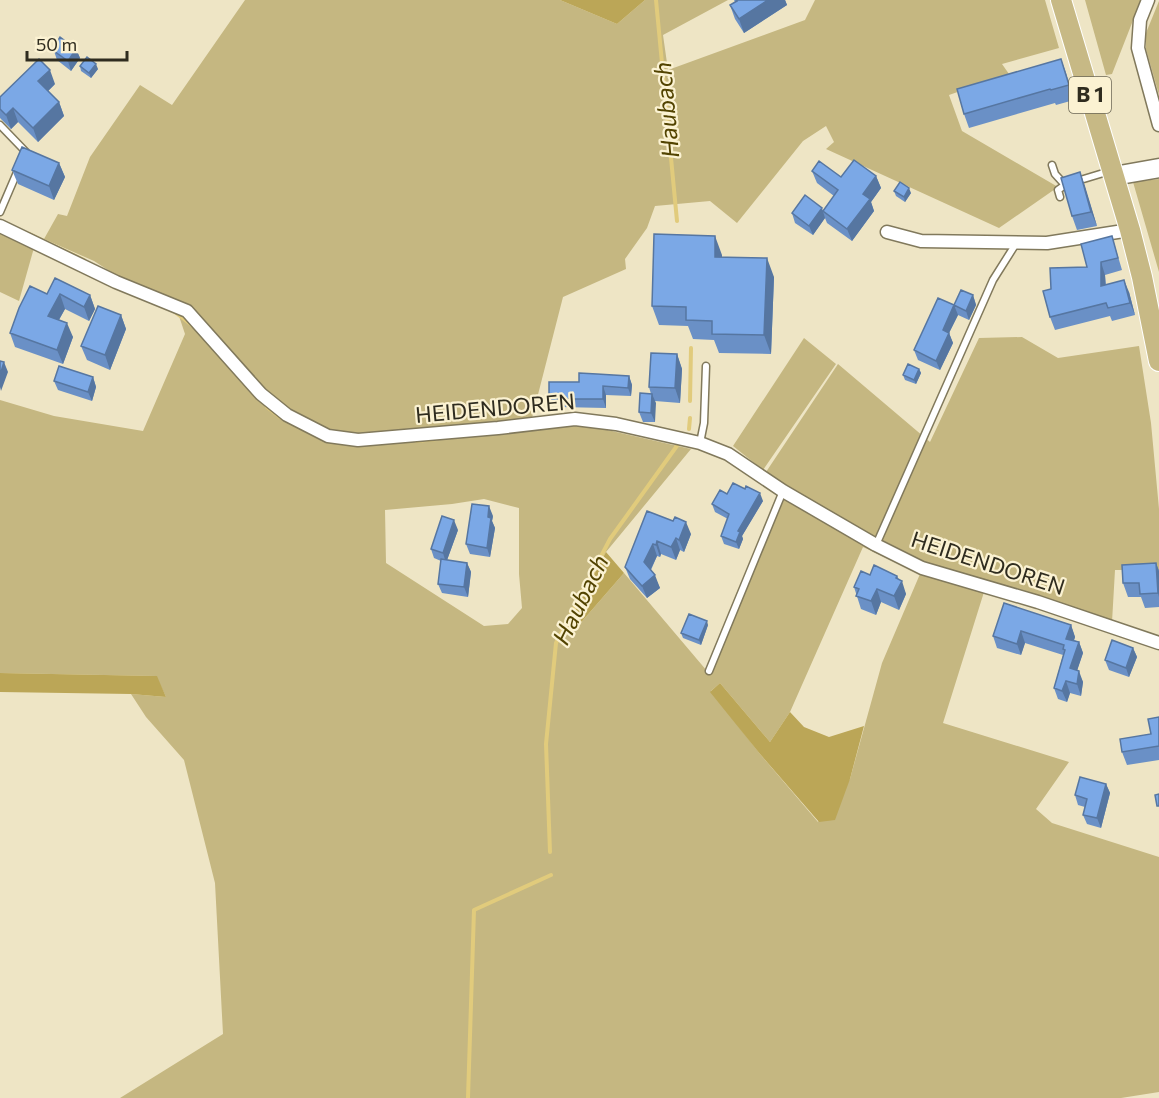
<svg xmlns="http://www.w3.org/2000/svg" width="1159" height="1098" font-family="Commissioner,sans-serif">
<rect width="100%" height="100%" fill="#eee5c5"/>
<path fill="#c5b781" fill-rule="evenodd" d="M245,0H560L617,24L645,0H728L663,35L668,70L805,20L815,0H1045L1059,48L1002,64L1009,74L949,95L962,131L1058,187L999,228L826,149L834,142L826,126L803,141L737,223L710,201L655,206L647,228L625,259L626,269L563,297L532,418L535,430L581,424L691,449L606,552L566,628L571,634L624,573L707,671L782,492L766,472L838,364L930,442L979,338L1022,337L1058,358L1139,346L1151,423L1159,509V570H1115L1112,622L1040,609L984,592L943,723L1069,762L1036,809L1052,823L1159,857V1092L1121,1098H120L223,1034L215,883L184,760L146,717L131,694L166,697L156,676L0,673V400L54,416L143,431L185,334L179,316L94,261L44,239L58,214L67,216L90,157L140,85L172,105ZM484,499L519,508V574L522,608L508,624L484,626L386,563L385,510L452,504ZM863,547L920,574L882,663L850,779L818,822L760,754L711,691L720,683L770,742L790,712Z
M1085,0H1141L1112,74L1106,75Z
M1159,1V95L1146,49V33Z
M1159,179V272L1133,182Z
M0,219L37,237L19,301L0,292Z
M804,338L836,364L763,470L733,446Z"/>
<path fill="#bba657" d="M560,0H645L617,24Z
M606,552L624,573L571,634L566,628Z
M0,673L157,676L166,697L131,694L0,692Z
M720,683L770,742L790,712L804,727L829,737L864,726L850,779L835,820L819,822L760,754L710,692Z"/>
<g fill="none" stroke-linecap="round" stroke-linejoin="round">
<path stroke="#e1cb7c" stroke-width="4" d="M656,0L677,221
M29,234L84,260
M175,312L193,326
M690,401L691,348
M267,407L280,417
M689,429L690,418
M416,441L436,439
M550,852L546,744L556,643L610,539L679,443
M468,1098L474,910L551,875"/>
<defs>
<path id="lane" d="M0,125L26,152
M1052,165L1055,174L1065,185L1058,190L1060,197
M1077,181L1110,171
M0,212L18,170
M700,443L704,423L706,366
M876,545L993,280L1017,242
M709,671L783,491"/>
<path id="street" d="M1148,0L1140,20L1138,48L1159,125
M0,226L116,282L187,311L261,394L287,415L328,436L358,440L498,428L575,419L616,424L700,443L728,454L783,491L876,545L922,568L1038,602L1159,643
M887,232L921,241L1047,243L1130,230"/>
<path id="secondary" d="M1114,176L1159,168"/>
<path id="primary" d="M1061,0L1130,230L1142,277L1159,361"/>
</defs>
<use href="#lane" stroke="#81795c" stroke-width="9"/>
<use href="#street" stroke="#81795c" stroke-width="15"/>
<use href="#secondary" stroke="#81795c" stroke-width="21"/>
<use href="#primary" stroke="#fff" stroke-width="22"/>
<use href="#lane" stroke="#fff" stroke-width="6"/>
<use href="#street" stroke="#fff" stroke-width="12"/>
<use href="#secondary" stroke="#fff" stroke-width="18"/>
<use href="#primary" stroke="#c7b985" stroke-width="20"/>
</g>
<path fill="#6a90c6" d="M734,0H785L787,5L744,33L735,19L730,5L735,2Z
M76,49L80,58L71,71L57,60L54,51Z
M1061,59L1074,100L1056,105L1055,103L969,128L964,114Z
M80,66L98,69L91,78L81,71Z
M55,84L48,91L59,102L64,116L38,142L18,122L11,129L0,118V97Z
M59,163L65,177L54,200L18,184L12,170Z
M812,171L841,177L876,176L881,188L871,202L874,211L852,241L827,223L825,218L813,235L795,223L792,213L823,210L834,196L817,183Z
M1080,172L1097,226L1077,230L1072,216Z
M894,191L911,193L905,202L896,196Z
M1112,236L1122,270L1105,275L1106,285L1129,292L1135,315L1112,321L1110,316L1055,330L1050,317L1051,289L1087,267Z
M722,255V257L774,277L771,354L719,353L714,340L693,339L688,326L659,325L652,306Z
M47,294L90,295L95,309L89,321L65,309L59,320L73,337L63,364L15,347L10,333Z
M973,295L976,305L969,320L958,315L949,333L953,343L940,370L918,360L914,350L954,305Z
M121,315L126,329L110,370L87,360L81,346Z
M677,354L682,369L680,403L655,401V422H643L639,412L651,394L649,387Z
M919,369L921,373L916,384L905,380L903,375Z
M629,376L632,385L631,396L606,395V408L560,407L558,402H552L549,394L579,382Z
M93,377L96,387L92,401L58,390L54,381Z
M727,494L763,501L742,536L743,539L739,549L724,544L721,536L728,519L715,512L712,504Z
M647,511L691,534L684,552L680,550L676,560L661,554L660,557L657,556L651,570L660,588L647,598L630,579L625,567Z
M493,516L492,521L495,528L490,557L470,554L466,544Z
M458,530L447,560L467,563L471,572L468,597L442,593L438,584L441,561L434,558L431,549Z
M1156,563L1159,571V607L1145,608L1141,597H1128L1123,583Z
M870,575L897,576L906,594L899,610L881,602L876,615L861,609L854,587Z
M1004,603L1071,625L1075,637L1074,640L1079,642L1083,653L1077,670L1083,682L1081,696L1070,693L1067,702L1058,699L1054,688L1063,655L1025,643L1021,655L997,648L993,636Z
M708,625L701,645L683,638L681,633Z
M1133,648L1137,657L1129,677L1109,670L1105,660Z
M1159,717V760L1127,765L1122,752L1151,734Z
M1106,784L1110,793L1101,828L1087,824L1083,815L1085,807L1078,805L1075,795Z"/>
<path fill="#5676a1" d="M768,0H785L787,5L744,33L739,19Z
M76,49L80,58L71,71L68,61Z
M1061,59L1066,73L1074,100L1069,85Z
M96,64L98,69L91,78L89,73Z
M50,70L55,84L44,95L38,81Z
M59,102L64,116L38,142L33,128Z
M13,108L18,122L11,129L6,115Z
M59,163L65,177L54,200L49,186Z
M1080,172L1085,186L1097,226L1091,212Z
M876,176L881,188L871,202L874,211L852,241L847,229L863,194Z
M909,188L911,193L905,202L904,197Z
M822,208L825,218L813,235L809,226Z
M715,236L722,255L721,276L715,257Z
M767,258L774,277L771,354L764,335Z
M1101,262L1105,275L1106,298L1101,286Z
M1124,280L1129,292L1135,315L1130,303Z
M60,294L65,309L53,330L48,316Z
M90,295L95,309L89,321L84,307Z
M973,295L976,305L969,320L966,311Z
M954,305L958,315L949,333L953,343L940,370L936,361L943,330Z
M121,315L126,329L110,370L105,355Z
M67,323L73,337L63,364L57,350Z
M677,354L682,369L680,403L675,388Z
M4,362L8,372L1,391L0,387V375Z
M919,369L921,373L916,384L914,380Z
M629,376L632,385L631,396L628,388Z
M93,377L96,387L92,401L88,392Z
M603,386L606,395V408L603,399Z
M652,394L656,403L655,422L651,413Z
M760,493L763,501L742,536L743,539L739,549L736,542L738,531Z
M489,506L493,516L492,521L495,528L490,557L487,548L488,517Z
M454,520L458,530L446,563L443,553Z
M686,522L691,534L684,552L679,540Z
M676,538L680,550L676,560L671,547Z
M657,541L661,554L660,557L656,545Z
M653,544L657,556L648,575L644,562Z
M467,563L471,572L468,597L464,587Z
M1156,563L1159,571V597L1158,593Z
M655,575L660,588L647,598L642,586Z
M897,576L900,584L902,581L906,594L899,610L894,596L896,578Z
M877,589L881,602L876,615L871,601Z
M707,621L708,625L701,645L699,640Z
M1071,625L1075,637L1071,650L1066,639Z
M1021,631L1025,643L1021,655L1017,644Z
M1079,642L1083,653L1074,680L1070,668Z
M1133,648L1137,657L1129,677L1126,668Z
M1079,671L1083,682L1081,696L1077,684Z
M1066,681L1070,693L1067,702L1062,691Z
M1106,784L1110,793L1101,828L1097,818Z"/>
<path fill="#7ba8e6" stroke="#5676a1" stroke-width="1.5" d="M736,0H768L739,19L730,5L737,1Z
M60,37L76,49L68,61L54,51V47Z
M87,57L96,64L89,73L80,66Z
M39,59L50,70L38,81L59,102L33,128L13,108L6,115L0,109V97Z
M1061,59L1069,85L1051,90L1050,89L964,114L957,89Z
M22,147L59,163L49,186L12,170Z
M854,160L876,176L863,194L870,199L847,229L823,211L838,190L812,171L819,161L841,177Z
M1080,172L1091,212L1072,216L1061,178Z
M900,182L909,188L904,197L894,191Z
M805,195L822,208L809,226L792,213Z
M654,234L715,236V257L767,258L764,335L712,334V321L686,320V307L652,306Z
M1112,236L1118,258L1101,262V286L1124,280L1130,303L1108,308L1106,303L1050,317L1043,291L1051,289L1050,268L1087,267L1081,244Z
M55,278L90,295L84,307L60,294L48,316L67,323L57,350L10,333L19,308L30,286L47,294Z
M961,290L973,295L966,311L954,305L943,330L949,333L936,361L914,350L938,298L954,305Z
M98,306L121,315L105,355L81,346Z
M651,353L677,354L675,388L649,387Z
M0,361L4,362L0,375Z
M908,364L919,369L914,380L903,375Z
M59,366L93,377L88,392L54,381Z
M579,373L597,374L629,376L628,388L603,386V399H557V394H549V382H579Z
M640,393L652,394L651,413L639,412Z
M733,483L745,489L746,486L760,493L738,531L740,532L736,542L721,536L729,514L712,504L720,490L727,494Z
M472,504L489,506L488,517L491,518L487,548L466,544Z
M647,511L673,521L675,517L686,522L679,540L676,538L671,547L657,541L656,545L653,544L644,562L655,575L642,586L625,567Z
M442,516L454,520L443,553L431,549Z
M441,559L467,563L464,587L438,584Z
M1156,563L1158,593L1140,594L1139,583H1123L1122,565Z
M874,565L897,576L896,578L902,581L894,596L877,589L871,601L856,596L859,589L854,587L861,571L870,575Z
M1004,603L1071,625L1066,639L1079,642L1070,668L1079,671L1077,684L1066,681L1062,691L1054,688L1065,650L1063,649L1064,645L1021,631L1017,644L993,636Z
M689,614L707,621L699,640L681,633Z
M1112,640L1133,648L1126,668L1105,660Z
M1159,717V746L1122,752L1120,739L1151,734L1148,719Z
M1080,777L1106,784L1097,818L1083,815L1087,799L1075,795Z
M1159,794V806H1157L1155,795Z"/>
<g text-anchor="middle" stroke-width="4.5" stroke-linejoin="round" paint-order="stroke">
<rect fill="#fbf2d2" stroke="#6c6755" stroke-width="1.5" x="1069" y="77" width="42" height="36" rx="4.5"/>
<g font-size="21" font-weight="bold" fill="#2f2c1f">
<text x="1090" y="102">B 1</text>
</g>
<g font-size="22" fill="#2f2c1f" stroke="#fbf2d2">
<text transform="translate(495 408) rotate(-5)" y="8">HEIDENDOREN</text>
<text transform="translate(988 563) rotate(18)" y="8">HEIDENDOREN</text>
</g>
<g font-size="24" font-style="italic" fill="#524300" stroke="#fbf2d2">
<text transform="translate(667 110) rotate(-95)" y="8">Haubach</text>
<text transform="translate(581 600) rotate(-64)" y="8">Haubach</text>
</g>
</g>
<path d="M27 51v9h100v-9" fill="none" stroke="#2f2c1f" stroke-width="3"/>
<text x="36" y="51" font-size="18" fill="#2f2c1f" stroke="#fbf2d2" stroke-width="4.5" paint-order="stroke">50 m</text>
</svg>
